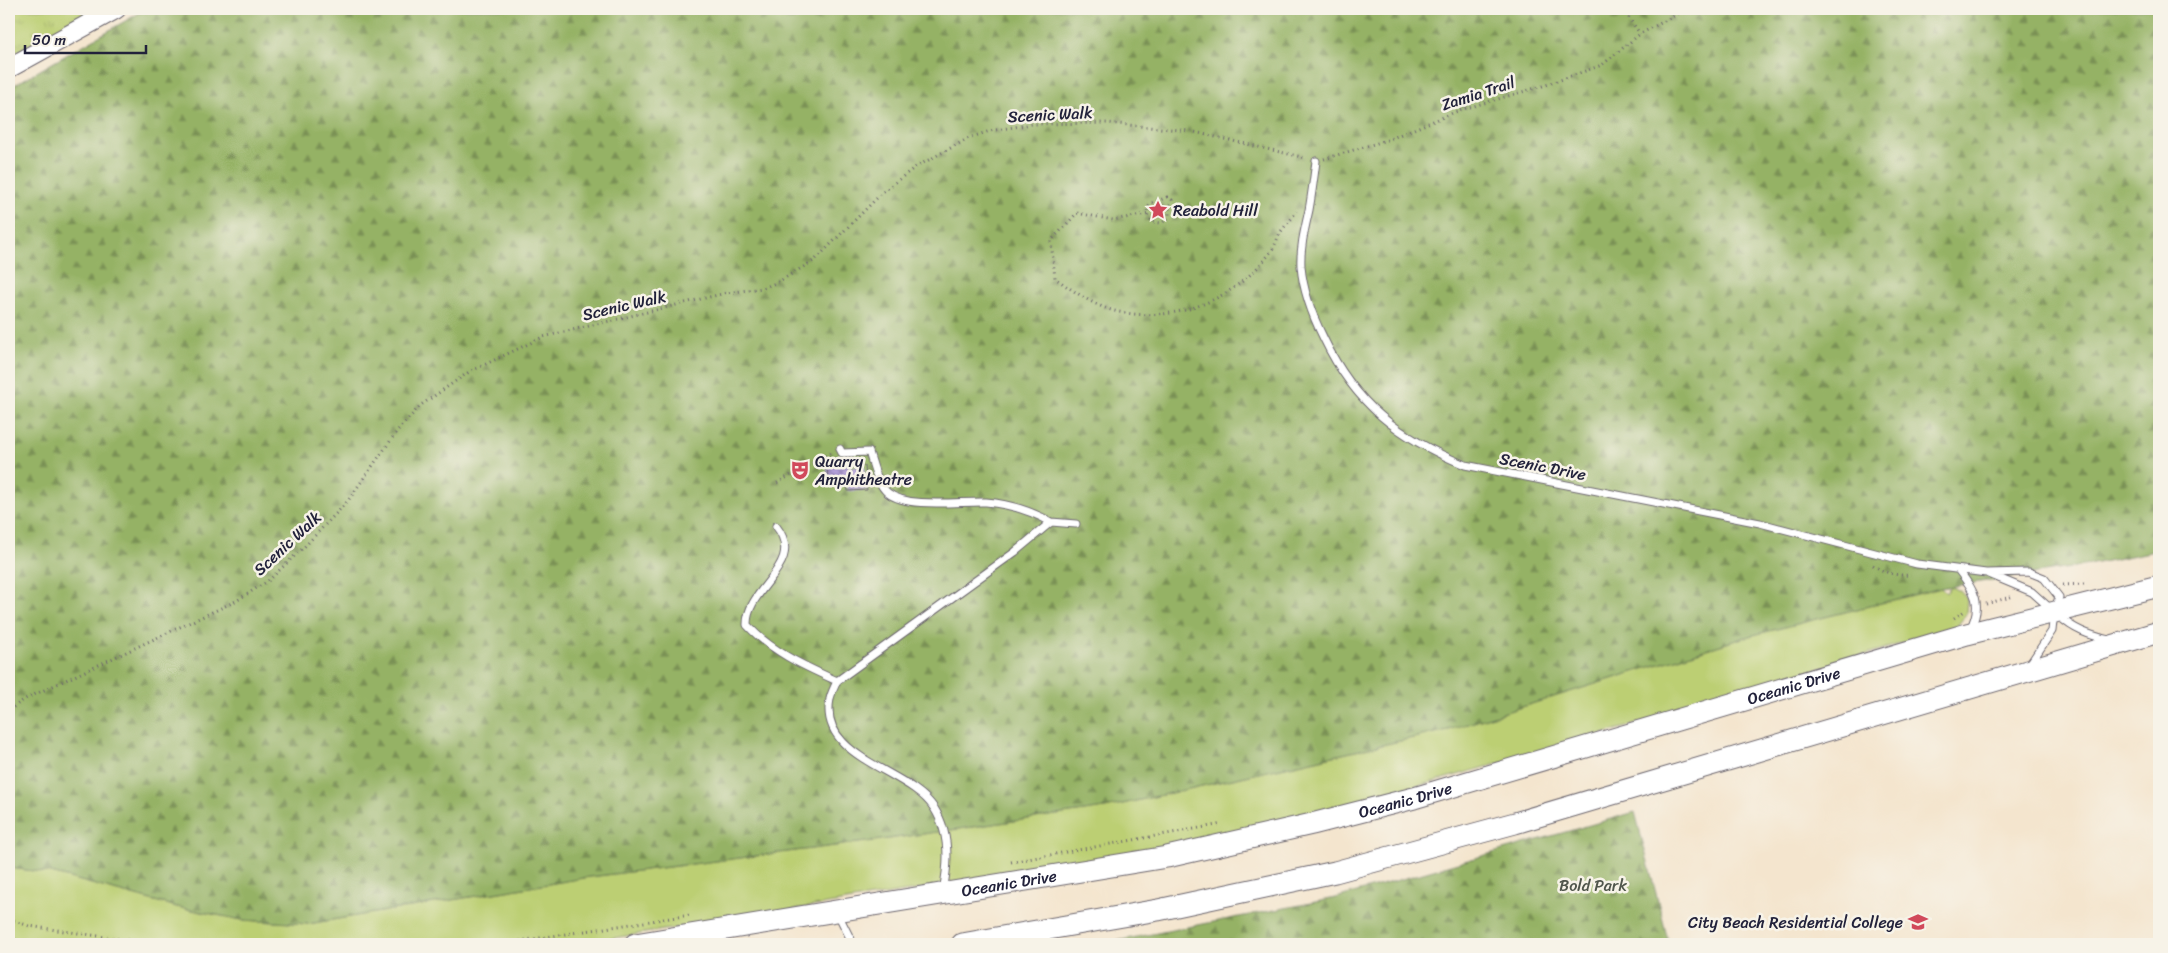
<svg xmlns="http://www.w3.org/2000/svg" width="2168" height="953" font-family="Sriracha,sans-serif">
<defs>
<pattern id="forest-firs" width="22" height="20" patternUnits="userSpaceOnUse" patternTransform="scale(1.25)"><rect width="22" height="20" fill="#95b265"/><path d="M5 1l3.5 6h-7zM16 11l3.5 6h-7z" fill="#799054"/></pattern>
<pattern id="park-tufts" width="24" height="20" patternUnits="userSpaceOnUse" patternTransform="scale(1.25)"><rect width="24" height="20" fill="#bccf73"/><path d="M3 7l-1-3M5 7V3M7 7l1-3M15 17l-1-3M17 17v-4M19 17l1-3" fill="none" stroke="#a1b164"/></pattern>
<pattern id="building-cross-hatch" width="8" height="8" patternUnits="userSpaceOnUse" patternTransform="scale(1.25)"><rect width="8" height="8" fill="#b29fd8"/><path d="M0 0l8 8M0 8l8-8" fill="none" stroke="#9081b0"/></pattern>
</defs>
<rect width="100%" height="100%" fill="#f7f3e8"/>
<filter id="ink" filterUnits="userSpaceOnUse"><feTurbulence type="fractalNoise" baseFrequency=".02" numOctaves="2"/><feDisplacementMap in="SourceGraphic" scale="10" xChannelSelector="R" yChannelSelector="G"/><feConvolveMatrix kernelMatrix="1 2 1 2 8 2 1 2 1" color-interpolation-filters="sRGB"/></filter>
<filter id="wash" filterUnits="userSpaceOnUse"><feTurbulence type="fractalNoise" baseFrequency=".0096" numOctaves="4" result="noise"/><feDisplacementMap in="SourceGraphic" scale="20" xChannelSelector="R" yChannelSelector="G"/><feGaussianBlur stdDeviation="1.12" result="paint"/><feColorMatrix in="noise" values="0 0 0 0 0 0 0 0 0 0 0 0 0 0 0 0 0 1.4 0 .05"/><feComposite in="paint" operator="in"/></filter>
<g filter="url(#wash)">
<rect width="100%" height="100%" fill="#f4e5ce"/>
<path fill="#bccf73" stroke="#6f7857" d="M1951,586L1960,591L1967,599L1966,615L1956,627L1580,741L1309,816L1164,848L922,889L576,944H32L9,937V868L51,873L177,907L242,920L308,924L590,877L874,841L1105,808L1448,730L1749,636L1941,588L1946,593Z"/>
<path fill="url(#forest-firs)" stroke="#5c6a50" d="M146,9H2159V550L2083,566L1941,588L1749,636L1448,730L1105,808L874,841L590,877L308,924L242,920L177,907L51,873L9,868V88Z
M1635,812L1669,944H1101L1336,898Z"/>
<path fill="url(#park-tufts)" stroke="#6f7857" d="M9,9H94L9,56Z"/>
<g id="blocks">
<path fill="url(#building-cross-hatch)" d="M833,458H848L849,467L865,466L867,490L848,491L847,485L830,487L826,464L833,463Z"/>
</g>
</g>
<g filter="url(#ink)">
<use href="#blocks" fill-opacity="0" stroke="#6c666e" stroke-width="1"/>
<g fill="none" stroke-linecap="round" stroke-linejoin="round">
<defs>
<path id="lane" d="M1316,161C1314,177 1312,193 1309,210C1305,228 1300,247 1301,266C1303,291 1313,317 1324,339C1355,404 1399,438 1465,465L1760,523L1917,564L1986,573L2029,572L2044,578L2059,597L2054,612L2052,631L2030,664
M840,449L842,453L869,452C873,464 877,484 888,493C908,509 961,501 986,502C1009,504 1031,511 1051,522
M776,526C807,565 746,587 747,625C772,652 804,666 837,681
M1959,571C1975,591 1983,605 1970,629
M1989,574L2032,592L2051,609
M2059,616C2074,630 2089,635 2109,640
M943,890C949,863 950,833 934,808C909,769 818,759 830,699C831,693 835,686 837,681L1015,552L1051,522L1076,524
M838,914L853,944"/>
<path id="secondary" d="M9,68L116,9"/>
<g id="primary">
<path id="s1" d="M635,944L1167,857L1312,824L1414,798L1967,634L2159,586"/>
<path d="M962,944L1158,910L1335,872L1515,823L2159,632"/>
</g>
</defs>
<use href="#lane" stroke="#6c666e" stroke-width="9"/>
<use href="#secondary" stroke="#6c666e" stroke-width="21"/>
<use href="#primary" stroke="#6c666e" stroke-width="23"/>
<path stroke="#6c666e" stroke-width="3" stroke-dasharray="1 4" stroke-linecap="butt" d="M1623,9L1640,34
M1324,159L1387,140L1460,110L1546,85L1602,65L1640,34L1687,9
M1167,197L1172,200L1169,207V217L1162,223L1152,222L1147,214C1147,200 1158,202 1167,197Z
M1147,214L1113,220L1077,213L1051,241L1055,278C1075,292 1095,307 1119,312C1177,323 1234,300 1270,253C1275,247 1277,239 1280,233C1285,225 1292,220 1296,211
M777,483L830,453
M1873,565C1885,573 1896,576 1911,575
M2063,585L2085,584
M1986,604L2014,596
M1954,618L1966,610
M9,710L25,699L236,601L268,581L305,546L347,502L398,430L421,405L469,372L543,337L726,293L763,288L778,282L815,260L884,191L914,168L969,138L990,131L1032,124L1108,123L1190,131L1306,158
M1011,862L1222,824
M9,919L29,926L154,944
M500,944L690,915"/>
<use href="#lane" stroke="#fff" stroke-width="7"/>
<use href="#secondary" stroke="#fff" stroke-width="19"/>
<use href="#primary" stroke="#fff" stroke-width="21"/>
</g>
</g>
<defs>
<symbol id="sight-bare" viewBox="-9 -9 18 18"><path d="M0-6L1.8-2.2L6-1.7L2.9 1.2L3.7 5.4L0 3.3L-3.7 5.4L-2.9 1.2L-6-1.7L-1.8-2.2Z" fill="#d1495b" stroke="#f7f3e8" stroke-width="2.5" paint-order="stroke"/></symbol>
<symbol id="theatre-bare" viewBox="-9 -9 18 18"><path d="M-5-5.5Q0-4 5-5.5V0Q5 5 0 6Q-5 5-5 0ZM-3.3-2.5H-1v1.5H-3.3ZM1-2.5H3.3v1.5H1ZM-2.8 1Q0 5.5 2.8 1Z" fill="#d1495b" stroke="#f7f3e8" stroke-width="2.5" paint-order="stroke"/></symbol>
<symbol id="school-bare" viewBox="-9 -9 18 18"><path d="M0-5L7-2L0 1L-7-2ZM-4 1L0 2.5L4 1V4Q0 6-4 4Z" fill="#d1495b" stroke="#f7f3e8" stroke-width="2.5" paint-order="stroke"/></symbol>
</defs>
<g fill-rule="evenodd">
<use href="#sight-bare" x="1144" y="196" width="28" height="28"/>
<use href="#theatre-bare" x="786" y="456" width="28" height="28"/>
<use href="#school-bare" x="1904" y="908" width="28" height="28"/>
</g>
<g text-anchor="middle" stroke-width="5" stroke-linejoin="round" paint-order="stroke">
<g font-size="16" fill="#22223b" stroke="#f7f3e8">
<text transform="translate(1478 93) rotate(-18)" y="6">Zamia Trail</text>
<text transform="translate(1050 114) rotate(-3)" y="6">Scenic Walk</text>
<text transform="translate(624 305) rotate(-13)" y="6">Scenic Walk</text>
<text transform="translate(1543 466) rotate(11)" y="6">Scenic Drive</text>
<text transform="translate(287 543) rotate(-43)" y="6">Scenic Walk</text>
<text dy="6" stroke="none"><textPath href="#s1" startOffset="1189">Oceanic Drive</textPath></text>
<text dy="6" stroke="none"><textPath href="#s1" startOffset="784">Oceanic Drive</textPath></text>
<text dy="6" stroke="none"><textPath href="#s1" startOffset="379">Oceanic Drive</textPath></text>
</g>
<g font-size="16" fill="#22223b" stroke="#f7f3e8" text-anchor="start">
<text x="1173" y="216">Reabold Hill</text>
<text x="815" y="467">Quarry<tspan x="815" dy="18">Amphitheatre</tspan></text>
<text x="1903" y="928" text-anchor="end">City Beach Residential College</text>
</g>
<g font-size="16" fill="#50564c" stroke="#f7f3e8">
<text x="1593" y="891">Bold Park</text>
</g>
</g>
<rect width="2168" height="953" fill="none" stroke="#f7f3e8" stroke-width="30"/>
<path d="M25 45v8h121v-8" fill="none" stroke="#22223b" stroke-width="2.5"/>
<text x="32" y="45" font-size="15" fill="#22223b" stroke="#f7f3e8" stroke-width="4" paint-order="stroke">50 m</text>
</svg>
